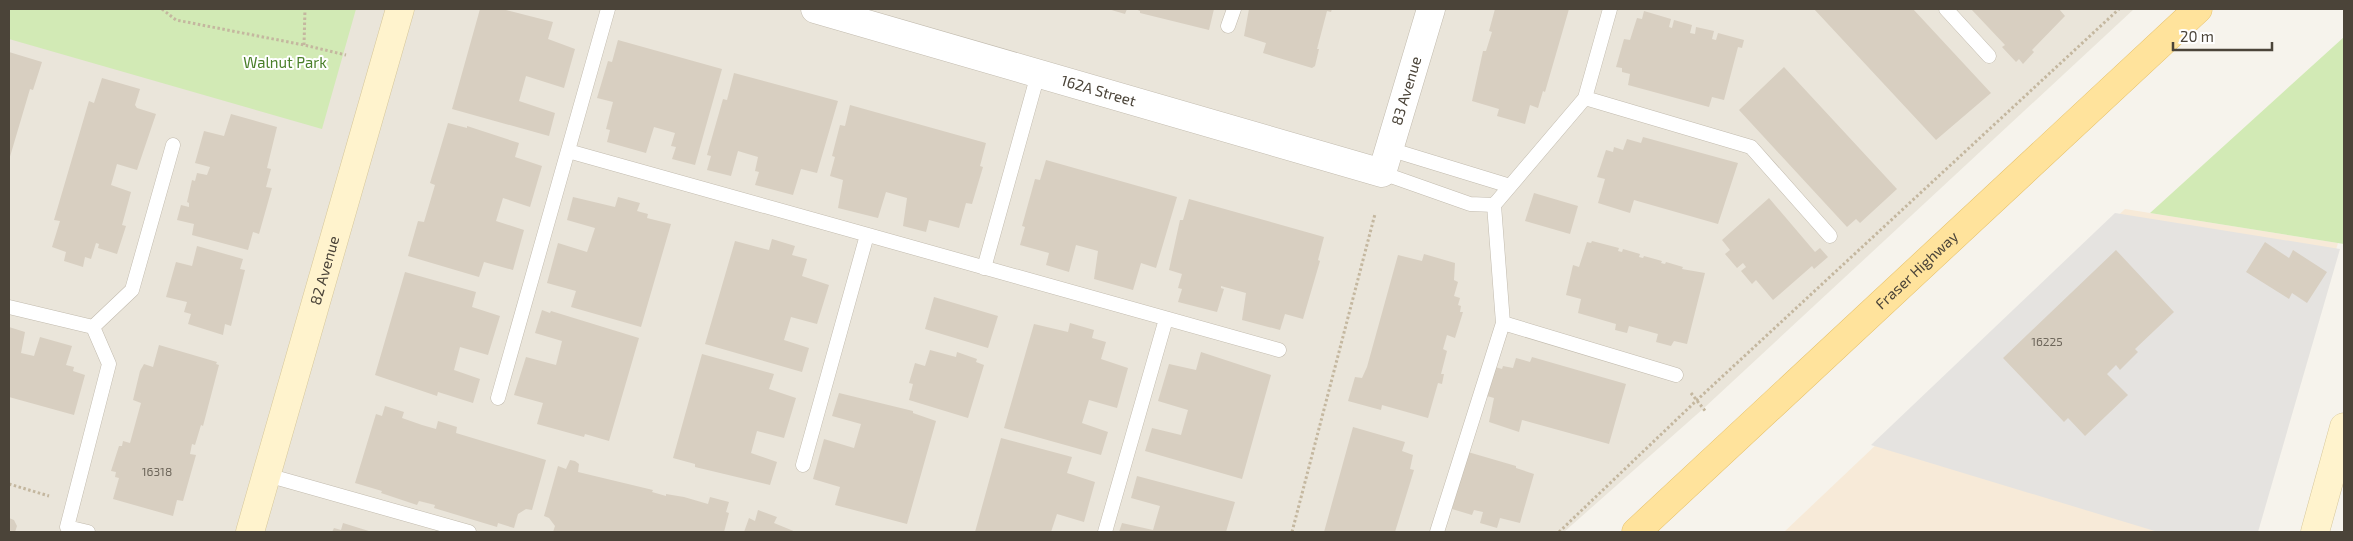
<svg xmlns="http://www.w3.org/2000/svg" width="2353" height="541" font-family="'Exo 2',sans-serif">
<rect width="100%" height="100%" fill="#f6f3ec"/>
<path fill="#eae5da" d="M9,9H2134L1704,408L1564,532H9Z"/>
<path fill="#f7ead8" d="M2125,209L2338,243L2253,532H1784Z"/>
<path fill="#d2eab5" d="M9,9H356L322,129L9,39Z
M2344,37V244L2150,213Z"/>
<path fill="#e5e3e0" d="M2115,213L2340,249L2258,532H2158L1871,445Z"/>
<path fill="#d8cfc1" d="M480,9H502L553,22L548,39L575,49L564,88L526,76L519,101L555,113L549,136L452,109Z
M1108,9H1127L1125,14Z
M1135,9H1214L1209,30L1140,13V11Z
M1249,9H1332L1331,12L1327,11L1317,49H1319L1315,66L1312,68L1263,53L1266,43L1244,36Z
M1495,9H1569L1545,92L1543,91L1538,108L1530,105L1525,124L1497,116L1499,109L1472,101L1483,51H1486L1492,32L1489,31Z
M1814,9H1913L1991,93L1936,140Z
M1971,9H2059L2065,16L2032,50L2034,52L2023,64L2019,59L2016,62L2002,47L2005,45Z
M1644,11L1671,19L1669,27L1672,28L1674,20L1692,25L1690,33L1695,34L1696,27L1714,31L1712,39L1716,40L1718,33L1744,40L1742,48L1738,47L1724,100L1712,97L1709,107L1628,85L1630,74L1622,72V68L1616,67L1624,39L1630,40L1637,18L1642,19Z
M618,40L722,69L695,165L672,159L676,147L671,146L675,133L654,127L646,153L607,142L610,130L606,129L613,102L597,98L608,61L612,62Z
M9,52L42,62L33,90L30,89L9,160Z
M1784,67L1897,189L1860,223L1856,219L1847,227L1739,110Z
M734,73L838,101L817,173L801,169L793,195L755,185L759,172L755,171L758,157L738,151L731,176L707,170L711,156L707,155L723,99L727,100Z
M102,78L140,89L135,105L137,108L156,114L137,170L117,164L111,185L131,192L122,225L126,226L117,254L98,248L99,244L96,243L91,259L85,257L83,267L64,261L66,252L52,247L60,221L54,220L89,101L94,103Z
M850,105L986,143L980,166L983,167L972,204L966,203L959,228L929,220L926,232L903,226L907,198L886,192L878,218L838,208L843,180L830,176L835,157L832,156L840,125L845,126Z
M231,114L277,127L267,168L271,169L266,187L272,188L259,234L253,232L248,250L192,235L194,224L177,220L181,205L189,207V203L187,202L192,180L195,181L197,173L207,175L210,167L195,163L204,131L224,136Z
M448,123L467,128V126L519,143L515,157L542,166L530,207L503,198L496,221L524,230L513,270L484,262L479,277L408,256L418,221L424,222L435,185L430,183Z
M1643,137L1738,163L1718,224L1634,200L1630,213L1598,203L1605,179L1597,177L1606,150L1613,152L1614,147L1623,150L1627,139L1641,143Z
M1046,160L1177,197L1156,268L1141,263L1133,290L1094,279L1098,251L1076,245L1069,272L1046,265L1049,253L1020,245L1025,227L1022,226L1035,179L1040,180Z
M1534,193L1578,206L1570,234L1525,221Z
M573,197L615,207L618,197L640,203L637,211L648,214L647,218L671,224L641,327L571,307L576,291L547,283L558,243L587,252L595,228L567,220Z
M1769,198L1815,252L1820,248L1828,257L1814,269L1812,266L1773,300L1756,280L1752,284L1741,271L1746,267L1743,263L1737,268L1725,254L1730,250L1722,240Z
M1189,199L1324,237L1318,260L1320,261L1303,319L1285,314L1280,330L1242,320L1246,293L1221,286V288L1224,289L1217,312L1178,302L1182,289L1178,288L1182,274L1169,270L1180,220H1183Z
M772,239L795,246L792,255L807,259L802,276L829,285L817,324L791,317L784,340L809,348L802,372L705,344L735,241L769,250Z
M1592,241L1619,248L1618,251L1622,252L1623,249L1640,254L1639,257L1643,258L1644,256L1662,261L1661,263L1665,264L1666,262L1683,267L1682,269L1705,273L1687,344L1674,341L1671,346L1656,342L1658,334L1629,326L1627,333L1615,330L1616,324L1578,313L1581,299L1566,295L1573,265L1579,267L1587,242L1591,243Z
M2265,242L2289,258L2293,250L2327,272L2307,303L2292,293L2289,299L2246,272Z
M197,246L243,259L240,269L245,270L231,326L225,324L223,335L188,324L191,314L184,312L187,302L166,297L176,262L192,266Z
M2116,250L2174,312L2135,349L2138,352L2120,370L2116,365L2107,374L2128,395L2085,436L2068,418L2064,422L2003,358Z
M1424,254L1455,263L1454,280L1458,282L1454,296L1460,298L1458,305L1461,306L1460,312H1463L1455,338L1447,335L1443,349L1447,351L1441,374H1444L1442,384L1438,383L1428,418L1382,405L1381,410L1348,401L1355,377L1362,378L1367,367L1398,255L1422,261Z
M405,272L476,292L472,307L500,316L488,355L460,347L454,370L480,379L473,403L438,392L437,396L375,375Z
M934,297L998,316L988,348L925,329Z
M542,310L550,313L551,311L639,338L609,441L585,434L584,437L537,424L543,403L514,395L526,357L556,365L562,341L535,333Z
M1070,323L1094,330L1092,338L1106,342L1101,359L1128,368L1117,408L1089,400L1082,423L1108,432L1101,455L1004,428L1034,324L1068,332Z
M9,327L25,332L21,353L34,356L40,337L72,346L66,365L74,367L73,371L85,375L74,415L9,397Z
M159,345L217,362L216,364L219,365L203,426L201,425L195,445L192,444L190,454L196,455L183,501L177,500L173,516L113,499L119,478L115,477L116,472L111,471L119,446H122L123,441L130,443L141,403L133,400L140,371L144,364L153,367Z
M930,350L956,357L957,352L977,359L976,362L984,365L968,418L909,400L913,384L909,383L915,363L925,366Z
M1201,352L1271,375L1242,479L1145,451L1152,428L1181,435L1188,410L1158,401L1169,364L1196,370Z
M702,354L774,374L769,389L796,398L784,438L757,431L751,453L777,462L770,485L695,467V464L673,458Z
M1532,357L1626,384L1609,444L1522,420L1519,432L1489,422L1494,398L1487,396L1495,367L1502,369L1503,366L1513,368L1516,358L1530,362Z
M839,393L913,411V413L936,421L907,524L835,505L840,487L813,479L824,439L854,448L861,424L832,416Z
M385,406L404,412L402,418L422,425L436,429L438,421L457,427L456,433L546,460L532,510L526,509L518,514L514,528L498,523L497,527L434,508L435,505L419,501L417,505L381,493L382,491L355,483L376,414L382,416Z
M1353,427L1405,442L1402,451L1413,455L1410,469L1414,470L1395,532H1324Z
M1001,438L1072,457L1067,473L1095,482L1084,522L1057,514L1051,532H975Z
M1468,452L1516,466V468L1534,474L1520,523L1500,518L1497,528L1480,523L1483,512L1474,510L1472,515L1452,509Z
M570,460L575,461L579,464L578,472L653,490L652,492L666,496V494L684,497L708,504L710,497L729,502L726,512L729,513L724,532H553L555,526L549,518L544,516L558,466L566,469Z
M1137,476L1235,502L1226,532H1119L1122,523L1153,530L1160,506L1131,498Z
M758,510L777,517L774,523L796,532H744L749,518L755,521Z
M9,518L14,520L17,526L15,532H9Z
M343,523L372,532H332L334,528L341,530Z"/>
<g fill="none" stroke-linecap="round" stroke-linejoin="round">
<defs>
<path id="lane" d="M1946,9L1989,56
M1228,26L1234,9
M1585,98L1751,147L1830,236
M1389,149L1510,186
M568,151L1279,350
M1382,173L1470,204L1494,205
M984,268L1038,74
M9,307L93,327L109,364L67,527L88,532
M1503,323L1676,375
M93,327L132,290L173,145
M498,398L608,9
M803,465L867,235
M267,475L469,532
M1105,532L1166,319
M1437,532L1503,323L1494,205L1585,98L1610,9"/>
<g id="street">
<path id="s1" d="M815,9L1382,173L1431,9"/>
</g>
<g id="secondary">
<path id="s2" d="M250,532L400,9"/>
<path d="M2315,532L2344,427"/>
</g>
<g id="primary">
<path id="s3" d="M1636,532L2198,9"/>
</g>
</defs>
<use href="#lane" stroke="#c2bbae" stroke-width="15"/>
<use href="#street" stroke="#c2bbae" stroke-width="29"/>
<use href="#secondary" stroke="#d6c79b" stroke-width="29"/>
<use href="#primary" stroke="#e6c16a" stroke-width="29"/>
<path stroke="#c4b79f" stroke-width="3" stroke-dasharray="2.5 2.5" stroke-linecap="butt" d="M162,9L176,20L304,45L346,55
M304,45L305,9
M1691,393L1706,412
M9,484L49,496
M1292,532L1375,214
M1559,532L1697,400L2119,9"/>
<use href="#lane" stroke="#fff" stroke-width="14"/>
<use href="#street" stroke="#fff" stroke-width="28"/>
<use href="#secondary" stroke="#fff3cd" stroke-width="28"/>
<use href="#primary" stroke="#ffe39c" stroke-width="28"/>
</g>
<g text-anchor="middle" stroke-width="4" stroke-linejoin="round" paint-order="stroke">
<g font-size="12" fill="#6e675b">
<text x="2047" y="346">16225</text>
<text x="157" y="476">16318</text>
</g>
<g font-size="15" fill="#4a7f2a" stroke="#fff">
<text x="285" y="68">Walnut Park</text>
</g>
<g font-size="15" fill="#4b4439" stroke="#fff">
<text dy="5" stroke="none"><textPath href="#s1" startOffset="295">162A Street</textPath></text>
<text dy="5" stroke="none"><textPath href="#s1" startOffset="676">83 Avenue</textPath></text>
<text dy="5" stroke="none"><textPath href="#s2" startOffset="272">82 Avenue</textPath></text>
<text dy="5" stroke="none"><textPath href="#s3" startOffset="384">Fraser Highway</textPath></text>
</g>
</g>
<rect width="2353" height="541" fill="none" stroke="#4b4439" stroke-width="20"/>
<path d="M2173 42v8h99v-8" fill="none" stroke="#4b4439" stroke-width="2.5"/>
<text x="2180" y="42" font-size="15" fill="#4b4439" stroke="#ffffff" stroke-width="4" paint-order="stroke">20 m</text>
</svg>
